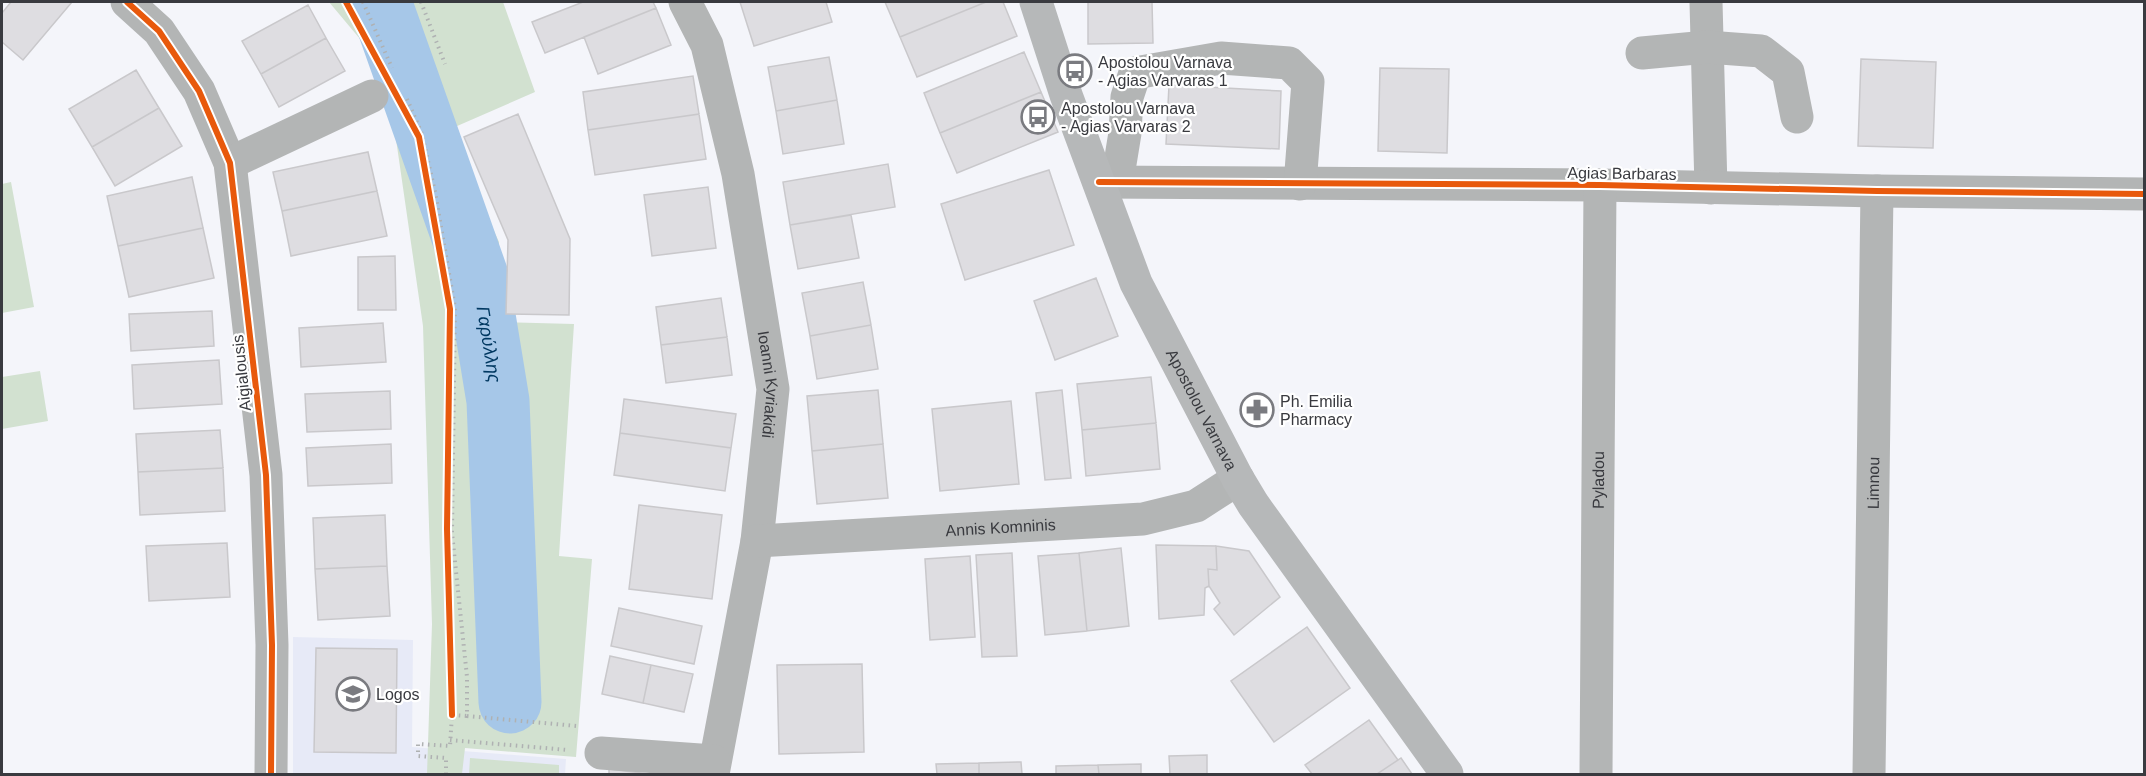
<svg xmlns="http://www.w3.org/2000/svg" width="2146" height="776" font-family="Arial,sans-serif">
<rect width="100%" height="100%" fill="#f4f5fa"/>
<path fill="#e7eaf7" d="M293,637L413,640L412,747L566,759L565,774H293Z"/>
<path fill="#d2e1d0" d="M329,2H503L535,92L448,130L499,242L496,322L574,324L559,556L592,559L576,757L465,748L462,774H427L432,624L423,326L386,70Z
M11,182L34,307L2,313V184Z
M40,371L48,421L2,429V377Z
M470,758L559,765V774H469Z"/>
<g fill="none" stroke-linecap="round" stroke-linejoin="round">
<path stroke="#a6c7e8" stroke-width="63" id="s1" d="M380,2L478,279L498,401L510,702"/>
</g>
<path fill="#dedde1" stroke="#c9c8cb" stroke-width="1.5" d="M11,2H72L23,60L2,42V13Z
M583,2H653L656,8L545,53L532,22Z
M740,2H826L832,22L754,46Z
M885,2H986L900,37Z
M986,2H1003L1017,36L917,77L900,37Z
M1088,2H1152L1153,43L1088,44Z
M308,5L326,38L261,74L242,41Z
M656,8L671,45L598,74L584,37Z
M326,38L345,71L279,107L261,74Z
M1024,52L1041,92L940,133L924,93Z
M829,57L837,100L776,111L768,67Z
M1861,59L1936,62L1933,148L1858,146Z
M1380,68L1449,69L1447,153L1378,151Z
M136,70L159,108L92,147L69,109Z
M693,76L699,114L588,130L583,92Z
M1169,85L1281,91L1279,149L1166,144Z
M1041,92L1058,132L957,173L940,133Z
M837,100L844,144L783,154L776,111Z
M159,108L182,146L115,186L92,147Z
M518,114L570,239L569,315L506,314L508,240L464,137Z
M699,114L706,159L595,175L588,130Z
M368,152L377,191L282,211L273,172Z
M888,164L895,207L790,225L783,182Z
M1049,170L1074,245L965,280L941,204Z
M192,177L203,228L118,246L107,196Z
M708,187L716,248L652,256L644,195Z
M377,191L387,236L291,256L282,211Z
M851,215L859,258L798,269L790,225Z
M203,228L214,278L129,297L118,246Z
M395,256L396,310H358V257Z
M1096,278L1118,336L1055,360L1034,301Z
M863,282L871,325L810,336L802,293Z
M721,298L727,337L661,345L656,307Z
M212,311L214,346L131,351L129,314Z
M383,323L386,362L301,367L299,328Z
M871,325L878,369L817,379L810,336Z
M727,337L732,375L666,383L661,345Z
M219,360L222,404L134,409L132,365Z
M1151,377L1156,423L1082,430L1077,384Z
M878,390L883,444L812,451L807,396Z
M1062,390L1071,478L1045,480L1036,393Z
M390,391L391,429L307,432L305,394Z
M624,399L736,414L731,448L620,433Z
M1011,401L1019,484L940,491L932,409Z
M1156,423L1160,469L1086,476L1082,430Z
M220,430L223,468L138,472L136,434Z
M620,433L731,448L725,491L614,475Z
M391,444L392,483L308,486L306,448Z
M883,444L888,498L817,504L812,451Z
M223,468L225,511L140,515L138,472Z
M639,505L722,515L712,599L629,589Z
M385,515L387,566L315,569L313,518Z
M227,543L230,597L149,601L146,546Z
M1156,545L1216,546L1217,570L1208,569L1209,586L1205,588L1204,615L1159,619Z
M1216,546L1249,551L1280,597L1234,635L1214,609L1220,603L1209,586L1208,569L1217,570Z
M1121,548L1129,626L1087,631L1079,553Z
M1012,553L1017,656L982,657L976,555Z
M1079,553L1087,631L1045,635L1038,556Z
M970,556L975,637L930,640L925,559Z
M387,566L390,616L318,620L315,569Z
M619,608L702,626L694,664L611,646Z
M1307,627L1350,688L1274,742L1231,681Z
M316,648L397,649L396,753L314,752Z
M610,656L651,665L643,703L602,694Z
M862,664L864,752L779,754L777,665Z
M651,665L693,674L684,712L643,703Z
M1369,720L1398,760L1377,774H1312L1305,765Z
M1207,755V774H1170L1169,756Z
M1401,758L1412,774H1377Z
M1021,762L1022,774H979V763Z
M979,763V774H937L936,764Z
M1141,764V774H1099L1098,765Z
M1098,765L1099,774H1056V766Z
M609,769L649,774H609Z"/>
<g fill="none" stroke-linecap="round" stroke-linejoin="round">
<path stroke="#afb1b2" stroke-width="4" stroke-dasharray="1.5 4.5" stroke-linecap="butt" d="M363,2L392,68
M421,2L445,64
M407,99L422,134L435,192L455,308L452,533L467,677V716L577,726
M450,740L568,750
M446,774V758L418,756V744L450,746L452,715L467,716"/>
<g stroke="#b3b5b5" stroke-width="33">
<path d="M127,2L159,31L199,91L230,163L266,475L272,645L271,774"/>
<path id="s2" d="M685,2L707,45L738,174L773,389L757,541L713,774"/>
<path d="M1706,2L1711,188"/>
<path d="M1642,53L1707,47L1761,51L1788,72L1797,117"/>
<path d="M230,163L372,96"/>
<path d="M1099,182L1600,185L1877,191L2144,194"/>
<path d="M1117,182L1125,133L1127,97L1135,73L1221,58L1289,63L1308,82L1300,184"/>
<path id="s3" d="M757,541L1143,519L1196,506L1238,479"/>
<path d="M601,753L714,761"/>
<path id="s4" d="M1596,774L1600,185"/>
<path id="s5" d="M1869,774L1877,191"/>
</g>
<path stroke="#b6b8b9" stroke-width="33" id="s6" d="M1036,2L1066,95L1136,283L1238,479L1253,504L1447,774"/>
<defs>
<path id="cycleway" d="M127,2L159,31L199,91L230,163L266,475L272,645L271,774
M346,2L419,137L450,309L447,529L452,715
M1099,182L1600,185L1877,191L2144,194"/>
</defs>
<use href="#cycleway" stroke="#fff" stroke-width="10"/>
<use href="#cycleway" stroke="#e8590c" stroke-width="6"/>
</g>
<defs>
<symbol id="bus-ring" viewBox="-11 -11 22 22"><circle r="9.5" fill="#fff" stroke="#7a7b80" stroke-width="1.5"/><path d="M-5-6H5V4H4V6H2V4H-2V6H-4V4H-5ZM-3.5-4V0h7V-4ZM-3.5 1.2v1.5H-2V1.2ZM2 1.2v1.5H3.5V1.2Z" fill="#7a7b80"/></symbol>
<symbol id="pharmacy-ring" viewBox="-11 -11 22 22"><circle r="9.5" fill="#fff" stroke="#7a7b80" stroke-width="1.5"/><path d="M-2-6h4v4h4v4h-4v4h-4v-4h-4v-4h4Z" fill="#7a7b80"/></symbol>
<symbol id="school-ring" viewBox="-11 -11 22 22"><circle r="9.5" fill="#fff" stroke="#7a7b80" stroke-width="1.5"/><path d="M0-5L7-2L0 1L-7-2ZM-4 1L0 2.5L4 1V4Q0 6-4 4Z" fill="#7a7b80"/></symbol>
</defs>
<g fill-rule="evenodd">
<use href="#bus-ring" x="1056" y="52" width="38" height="38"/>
<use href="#bus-ring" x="1019" y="98" width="38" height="38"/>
<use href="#pharmacy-ring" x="1238" y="391" width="38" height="38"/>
<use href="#school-ring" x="334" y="675" width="38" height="38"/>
</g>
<g text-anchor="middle" stroke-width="4.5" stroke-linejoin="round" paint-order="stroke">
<g font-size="16" fill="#393a3f" stroke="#fff" text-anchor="start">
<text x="1098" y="68">Apostolou Varnava<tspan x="1098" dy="18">- Agias Varvaras 1</tspan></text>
<text x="1061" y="114">Apostolou Varnava<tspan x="1061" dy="18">- Agias Varvaras 2</tspan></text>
<text x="1280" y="407">Ph. Emilia<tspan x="1280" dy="18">Pharmacy</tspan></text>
<text x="376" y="700">Logos</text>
</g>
<g font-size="16" fill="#393a3f" stroke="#fff">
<text transform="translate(1622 173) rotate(1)" y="6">Agias Barbaras</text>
<text transform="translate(241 373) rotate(-96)" y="6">Aigialousis</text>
<text dy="6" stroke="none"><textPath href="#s2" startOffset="394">Ioanni Kyriakidi</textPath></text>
<text dy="6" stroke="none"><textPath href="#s6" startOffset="441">Apostolou Varnava</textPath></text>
<text dy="6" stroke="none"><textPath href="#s4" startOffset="294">Pyladou</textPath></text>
<text dy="6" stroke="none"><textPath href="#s5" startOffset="291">Limnou</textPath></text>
<text dy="6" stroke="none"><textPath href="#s3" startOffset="244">Annis Komninis</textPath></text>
</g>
<g font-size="18" font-style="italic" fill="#003861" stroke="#fff">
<text dy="6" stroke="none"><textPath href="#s1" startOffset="360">Γαρύλλης</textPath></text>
</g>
</g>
<rect width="2146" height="776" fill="none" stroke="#393a3f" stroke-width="6"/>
</svg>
